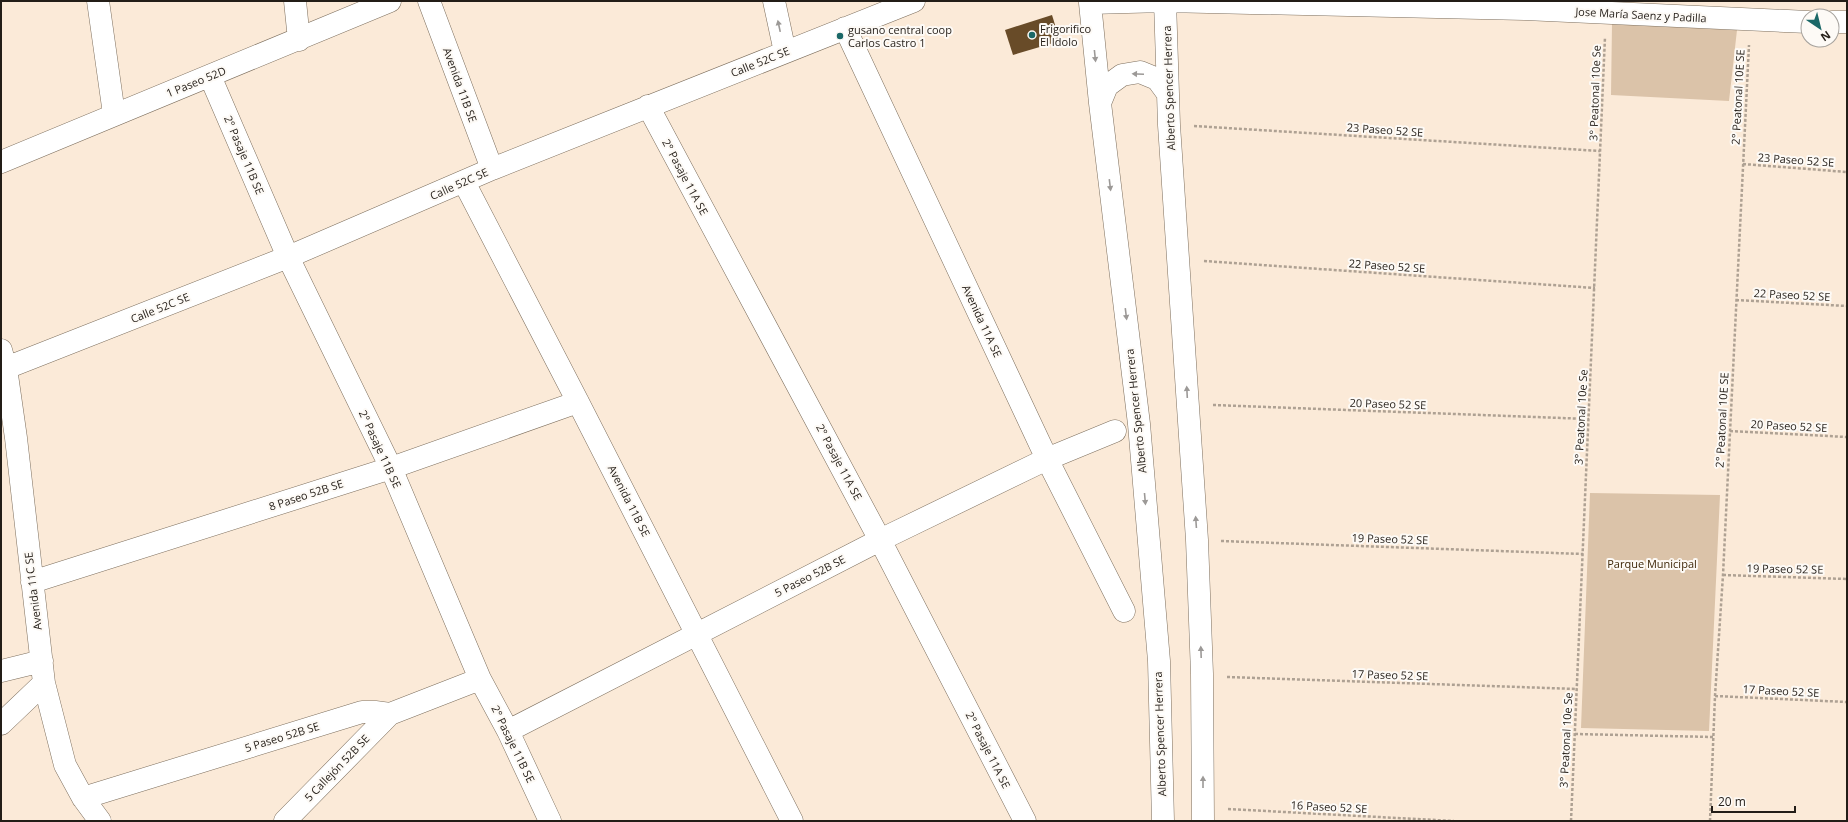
<svg xmlns="http://www.w3.org/2000/svg" width="1848" height="822" font-family="'Open Sans',sans-serif">
<rect width="100%" height="100%" fill="#fbead8"/>
<path fill="#dbc3a9" d="M1612,24L1737,30L1729,101L1611,95Z
M1590,493L1720,495L1709,731L1581,728Z"/>
<path fill="#684b28" d="M1052,15L1060,41L1013,55L1005,30Z"/>
<g fill="none" stroke-linecap="round" stroke-linejoin="round">
<defs>
<path id="minor" d="M98,1L114,114
M295,1L299,40
M429,1L492,169
M774,1L785,52
M845,28L1047,459L1124,611
M210,76L288,257L391,468L480,679L508,731L550,821
M648,106L880,540L1025,821
M1,162L390,1
M464,182L578,402L792,821
M1,350L6,368L16,438L44,683L65,765L83,798L100,821
M6,368L288,257L492,169L914,1
M32,582L391,468L578,402
M1,671L42,661
M1,724L44,683
M508,731L880,540L1047,459L1115,431
M83,798L362,712H375L390,714L480,679
M285,821L390,714"/>
<path id="tertiary" d="M1165,1L1169,125L1197,540L1202,674L1203,821
M1832,22H1847
M1100,103L1107,86L1122,75L1140,72L1157,79L1168,94
M1163,821L1159,661L1139,424L1100,103L1090,3L1165,1L1525,9L1808,22"/>
</defs>
<use href="#minor" stroke="#7d6f5e" stroke-width="23"/>
<use href="#tertiary" stroke="#7d6f5e" stroke-width="23"/>
<path stroke="#aea193" stroke-width="2.5" stroke-dasharray="3 2" stroke-linecap="butt" d="M1194,126L1600,151
M1743,164L1847,172
M1204,261L1595,288
M1736,300L1847,306
M1213,405L1589,419
M1730,431L1847,437
M1221,541L1583,554
M1723,575L1847,579
M1227,677L1577,689
M1715,696L1847,702
M1575,734L1713,737
M1228,809L1454,821
M1571,821L1605,37
M1710,821L1715,696L1723,575L1749,45"/>
<use href="#minor" stroke="#fff" stroke-width="22"/>
<use href="#tertiary" stroke="#fff" stroke-width="22"/>
</g>
<defs><path id="oneway-solid" d="M-6-.8H1V-3.2L6.5 0L1 3.2V.8H-6Z"/></defs>
<g fill="#9c9997">
<use href="#oneway-solid" transform="translate(779 26) rotate(-102)"/>
<use href="#oneway-solid" transform="translate(1095 56) rotate(84)"/>
<use href="#oneway-solid" transform="translate(1138 74) rotate(-178)"/>
<use href="#oneway-solid" transform="translate(1110 185) rotate(83)"/>
<use href="#oneway-solid" transform="translate(1126 314) rotate(83)"/>
<use href="#oneway-solid" transform="translate(1187 392) rotate(-93)"/>
<use href="#oneway-solid" transform="translate(1145 499) rotate(85)"/>
<use href="#oneway-solid" transform="translate(1196 522) rotate(-94)"/>
<use href="#oneway-solid" transform="translate(1201 652) rotate(-92)"/>
<use href="#oneway-solid" transform="translate(1203 782) rotate(-90)"/>
</g>
<g fill="#1b6868" stroke="#fdfaf6" stroke-width="1.5">
<circle cx="1032" cy="35" r="4"/>
<circle cx="840" cy="36" r="4"/>
</g>
<g text-anchor="middle" stroke-width="4" stroke-linejoin="round" paint-order="stroke">
<g font-size="11" fill="#231d17" stroke="#fdfaf6">
<text transform="translate(1641 15) rotate(3)" y="4">Jose María Saenz y Padilla</text>
<text transform="translate(760 62) rotate(-22)" y="4">Calle 52C SE</text>
<text transform="translate(196 82) rotate(-22)" y="4">1 Paseo 52D</text>
<text transform="translate(460 85) rotate(70)" y="4">Avenida 11B SE</text>
<text transform="translate(1169 88) rotate(-92)" y="4">Alberto Spencer Herrera</text>
<text transform="translate(1595 93) rotate(-88)" y="4">3° Peatonal 10e Se</text>
<text transform="translate(1738 97) rotate(-87)" y="4">2° Peatonal 10E SE</text>
<text transform="translate(1385 130) rotate(4)" y="4">23 Paseo 52 SE</text>
<text transform="translate(244 155) rotate(67)" y="4">2° Pasaje 11B SE</text>
<text transform="translate(1796 160) rotate(4)" y="4">23 Paseo 52 SE</text>
<text transform="translate(685 177) rotate(62)" y="4">2° Pasaje 11A SE</text>
<text transform="translate(459 184) rotate(-24)" y="4">Calle 52C SE</text>
<text transform="translate(1387 266) rotate(4)" y="4">22 Paseo 52 SE</text>
<text transform="translate(1792 295) rotate(3)" y="4">22 Paseo 52 SE</text>
<text transform="translate(160 308) rotate(-22)" y="4">Calle 52C SE</text>
<text transform="translate(982 321) rotate(65)" y="4">Avenida 11A SE</text>
<text transform="translate(1388 404) rotate(2)" y="4">20 Paseo 52 SE</text>
<text transform="translate(1136 411) rotate(-96)" y="4">Alberto Spencer Herrera</text>
<text transform="translate(1581 417) rotate(-87)" y="4">3° Peatonal 10e Se</text>
<text transform="translate(1722 420) rotate(-87)" y="4">2° Peatonal 10E SE</text>
<text transform="translate(1789 426) rotate(3)" y="4">20 Paseo 52 SE</text>
<text transform="translate(380 449) rotate(65)" y="4">2° Pasaje 11B SE</text>
<text transform="translate(839 462) rotate(62)" y="4">2° Pasaje 11A SE</text>
<text transform="translate(306 495) rotate(-18)" y="4">8 Paseo 52B SE</text>
<text transform="translate(629 501) rotate(63)" y="4">Avenida 11B SE</text>
<text transform="translate(1390 539) rotate(2)" y="4">19 Paseo 52 SE</text>
<text transform="translate(1785 569) rotate(1)" y="4">19 Paseo 52 SE</text>
<text transform="translate(810 576) rotate(-27)" y="4">5 Paseo 52B SE</text>
<text transform="translate(33 591) rotate(-97)" y="4">Avenida 11C SE</text>
<text transform="translate(1390 675) rotate(2)" y="4">17 Paseo 52 SE</text>
<text transform="translate(1781 691) rotate(3)" y="4">17 Paseo 52 SE</text>
<text transform="translate(1160 734) rotate(-92)" y="4">Alberto Spencer Herrera</text>
<text transform="translate(282 737) rotate(-17)" y="4">5 Paseo 52B SE</text>
<text transform="translate(1566 740) rotate(-87)" y="4">3° Peatonal 10e Se</text>
<text transform="translate(513 744) rotate(64)" y="4">2° Pasaje 11B SE</text>
<text transform="translate(988 750) rotate(63)" y="4">2° Pasaje 11A SE</text>
<text transform="translate(337 768) rotate(-46)" y="4">5 Callejón 52B SE</text>
<text transform="translate(1329 807) rotate(3)" y="4">16 Paseo 52 SE</text>
</g>
<g font-size="11" fill="#231d17" stroke="#fdfaf6" text-anchor="start">
<text x="1040" y="33">Frigorifico<tspan x="1040" dy="13">El Idolo</tspan></text>
<text x="848" y="34">gusano central coop<tspan x="848" dy="13">Carlos Castro 1</tspan></text>
</g>
<g font-size="11" fill="#3f2708" stroke="#fdfaf6">
<text x="1652" y="568">Parque Municipal</text>
</g>
</g>
<rect width="1848" height="822" fill="none" stroke="#231d17" stroke-width="4"/>
<g transform="translate(1820 28) rotate(145)"><circle r="19" fill="#fdfaf6" stroke="#a6a29d"/>
<path d="M0-3L7 15L0 10L-7 15Z" fill="#1b6868"/>
<text y="-6" font-size="11" font-weight="bold" text-anchor="middle" fill="#231d17">N</text>
</g>
<path d="M1712 806v6h83v-6" fill="none" stroke="#231d17" stroke-width="2"/>
<text x="1718" y="806" font-size="12" fill="#231d17" stroke="#fdfaf6" stroke-width="3" paint-order="stroke">20 m</text>
</svg>
